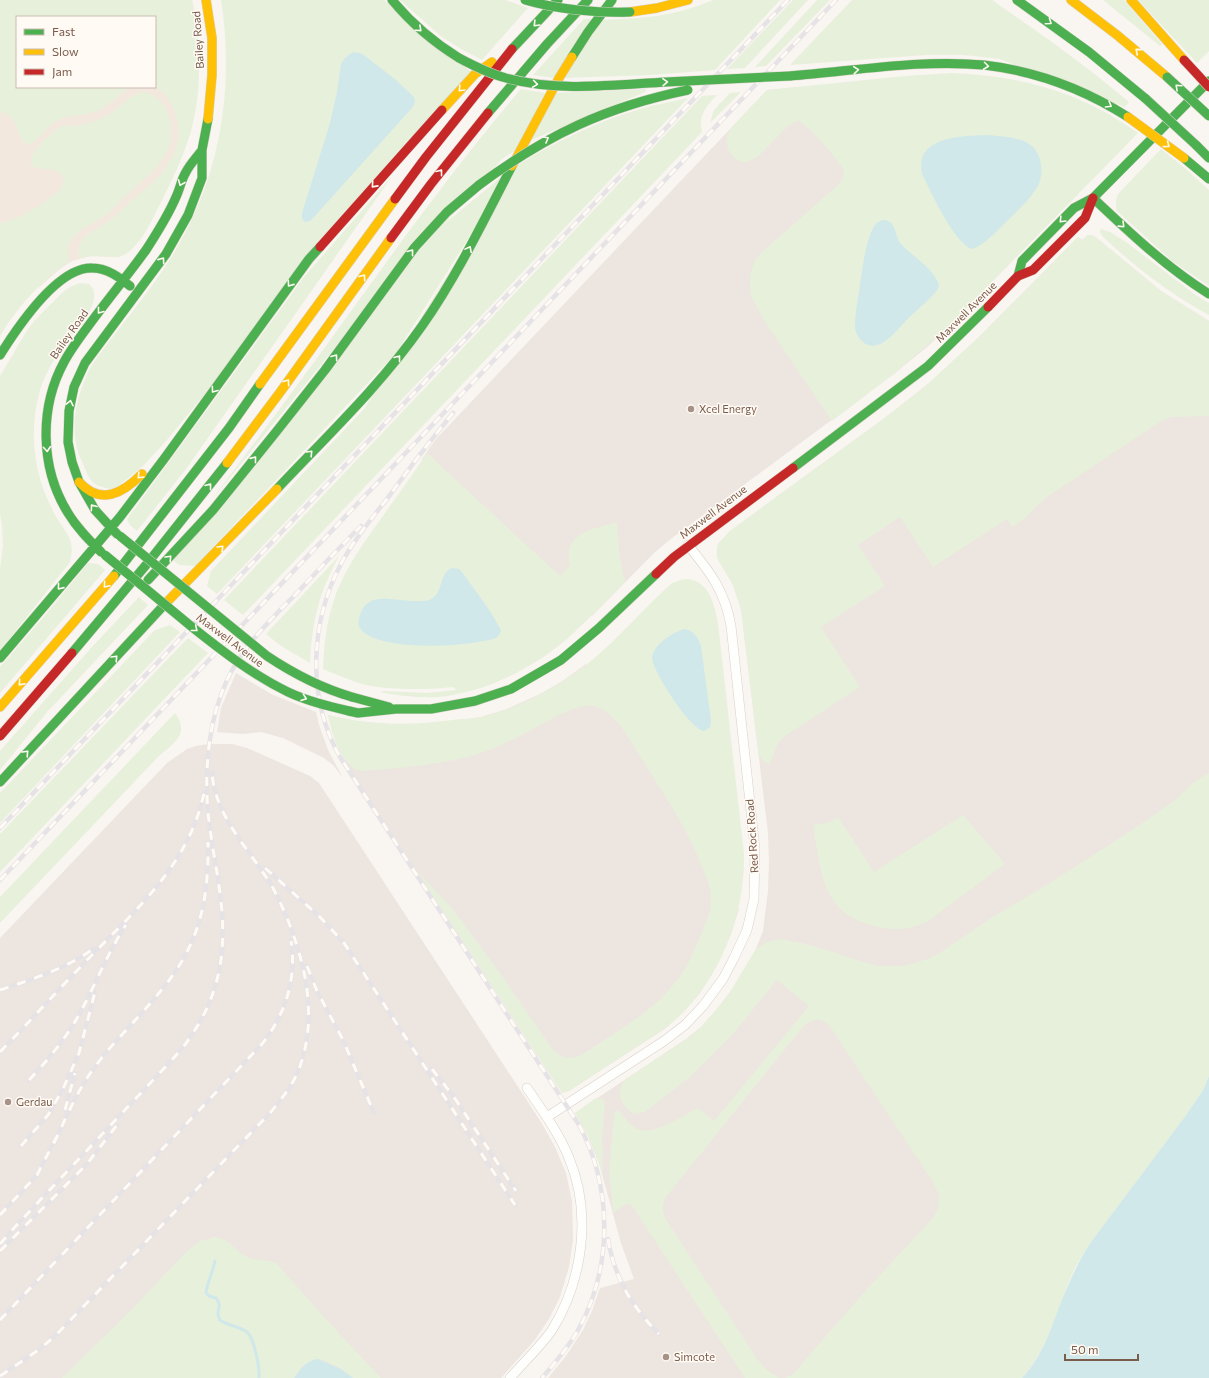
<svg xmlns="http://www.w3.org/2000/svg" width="1209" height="1378" font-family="Commissioner,sans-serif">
<rect width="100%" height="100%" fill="#f9f5f0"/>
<path fill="#f2e8de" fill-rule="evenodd" d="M0,0H192L195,14L198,47V69L194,116L191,131L182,156L161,201L151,221L134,246L126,253L119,257L90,256L72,261L60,269L38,288L0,229ZM17,17H155V87H17Z"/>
<path fill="#ede5e0" d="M798,87L963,313L927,347L895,373L668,541L654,553L592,616L422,459L436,439L767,90Z
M1088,235L1094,236L1161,291L1209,321V786L957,1202L798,1378H548L566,1356L583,1330L592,1311L600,1288L634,1279L621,1243L599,1163L587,1134L575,1113L686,1039L702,1026L717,1009L733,988L755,951L763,931L768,891L769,861L768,833L741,609L733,585L717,557V549L718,544L730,531L886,417L928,384L981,335L1078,237L1082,240Z
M586,664L739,909L731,934L718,963L700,993L686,1009L666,1028L569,1091L562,1093L349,768L339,749L328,715L355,721L400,725L438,723L481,717L507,709L540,694L561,682Z
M236,673L271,694L316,712L319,725L328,750L343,778L334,766L324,758L283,738L261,732L243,734L217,732L221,708Z
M208,744H232L247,748L310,776L319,783L541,1122L555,1147L566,1173L572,1201L573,1239L569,1267L560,1297L549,1319L534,1341L501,1378H353L350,1376L297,1373L294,1378H0V938L167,763L187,749L196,746Z"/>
<path fill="#e7f0db" d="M0,0H192C200,42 203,88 191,130C184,157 170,184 158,208C150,224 140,246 124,255C115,259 107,256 97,256C91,256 85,257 79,258C78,249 79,243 85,237C94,230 104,225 113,218C120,213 124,207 131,201C158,179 187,155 176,115C173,104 167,92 155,87V17H17V87H130C119,94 110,105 97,111C82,117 66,113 53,123C46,128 35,144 28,145C14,139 23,118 0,111Z
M221,0H384L471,72L166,441L143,466L113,490C108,488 100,487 95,484C90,481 86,472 84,466C67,432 75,399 91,366C117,329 148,295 172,256C220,180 235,88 221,0Z
M400,0H505L528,8L482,60L463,50L442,37Z
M713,0H780L715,70L651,75L563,78L602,20C644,18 673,17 713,0Z
M793,0H808L745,68L727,69Z
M817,0H830L766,66L755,67Z
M852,0H992L1052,42L1096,75L1129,102L1125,107L1000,59L964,55H925L790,65Z
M1103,0H1124L1162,44L1160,46Z
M1138,0H1209V51L1197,63Z
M584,19H592L554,78L533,75Z
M952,73C1004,75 1053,85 1099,109C1113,116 1126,125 1138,133L949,326L895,373L832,421L765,322L751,296L750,289V274L755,260L761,253L839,184C842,180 845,175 843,170C841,162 806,124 799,121C780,123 755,177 735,158C731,154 728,151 727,145C726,138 728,133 731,128L767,90L905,76Z
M521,89L545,93L516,150L502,159L329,355L210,502C251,448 291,394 331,339C392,254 453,169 521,89Z
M646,89L645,92L529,141L554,93Z
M144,92C156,95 164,103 168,114C181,153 152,172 127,194C120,200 114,208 107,214C90,227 61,234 69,262C42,279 16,309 0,336V223C12,223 61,196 63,184C65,180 62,176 60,173C52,165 29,175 31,159C32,152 51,133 57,129C65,124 72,126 80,125C88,124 96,121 103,118C116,112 131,93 144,92Z
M741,92L710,123L714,110L730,93Z
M717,95C706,106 698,116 702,132L243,615L224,600L702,96Z
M688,98L217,594L207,586L211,571L364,409L515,167C554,142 596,122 640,109C656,104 672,102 688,98Z
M1161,149L1187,170L1209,190V286L1172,261L1117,211C1115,205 1116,199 1118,194Z
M393,175L186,469L137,531L130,525L127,519L304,277Z
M501,177L480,220L396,353L195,566L179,565L173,560L411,260L441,227Z
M1101,229L1110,232L1126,242L1197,296L1209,303V315C1170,294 1134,266 1102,236L1100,232Z
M1088,235H1092L1097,238L1161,291L1209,321V416L1171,417L1160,422L1047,497C1033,508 1029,518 1012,527L1007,519L933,567L900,517L858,545L885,586L821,627L860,687L785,736L778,743L770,764L764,762L759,756L741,609L733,585L718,560L717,554L718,544L730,531L886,417L928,384L981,335L1078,237L1082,240Z
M80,283L89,284C108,300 70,337 60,351C51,364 43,378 39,394C30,427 33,464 46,496C50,505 54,514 60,523C64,529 70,537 71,544C73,550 71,556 70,562L0,651V569L3,546L2,526L0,514V376L26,332L35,320L63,292L70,287Z
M427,453L560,576L570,565C562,532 594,529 617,522L620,559L625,582C606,601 588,620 568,638C533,668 485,693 438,697C419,698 399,696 380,692L383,691L428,693L457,690L453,687C430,690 389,690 366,685C352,681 337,675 323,669C324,646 326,625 333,603C344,567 369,536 390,506C403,488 415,471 427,453Z
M339,556C319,593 312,621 310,663L281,646L266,634Z
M88,563L98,564L105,570L0,693V667L42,619Z
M687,579C710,582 714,604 718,623L744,854C745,915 720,981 673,1022C661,1032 648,1039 635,1048C613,1062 591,1076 569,1091L562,1093L417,871L450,906L461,920L505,980L553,1050C562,1059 571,1060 583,1054C615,1032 654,1012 677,980C688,967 694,950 701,934C707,920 713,907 710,891C708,881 704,872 700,862C687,829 667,799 648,769C636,751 616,709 593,706C573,704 544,724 526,733C505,744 483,754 459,759C427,766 393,769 360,771C341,766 331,732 328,715C375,726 412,726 460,719C467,719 474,719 481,717C521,708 560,686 591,661C620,637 644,608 672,583L681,580Z
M139,597L148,605L48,711L0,770V751L91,648Z
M170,625L180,632L0,823V793L155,630Z
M188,638L208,653L0,872V834Z
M175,713C192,736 170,745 156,759L0,923V897Z
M1209,773V1076L1203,1090L1184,1118L1091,1242C1085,1250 1080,1259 1075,1268C1058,1305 1050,1347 1022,1378H786L793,1374L866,1290L933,1218L937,1211L939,1199L938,1193L931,1179L829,1025C819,1016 810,1020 802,1028L666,1197C662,1204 662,1210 665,1218L758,1360L767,1370L779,1378H745L632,1206L629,1204H626L613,1213L609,1171L614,1115L615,1111L618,1110C624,1116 628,1123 634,1127C650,1139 682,1116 698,1108L714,1121L809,1006L777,980L732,1035L691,1076L645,1112L635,1114C621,1108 614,1090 626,1079L691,1036L702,1026L727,997L756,949L766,942L780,939L802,943L836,953L856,960L878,966H903L928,959L941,952L991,918L1050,883L1135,828L1174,801L1193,783Z
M963,815L1005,864L927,922C911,929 896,931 879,927C822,916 821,873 813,825L827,823L838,817L874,872Z
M596,1098L603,1099L605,1105L602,1140L603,1178C598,1155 588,1134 575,1113Z
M215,1237C229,1238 235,1251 247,1257C257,1262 267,1258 277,1264L323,1316L381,1378H353L341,1369L323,1360L297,1373L294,1378H62L135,1306L186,1252L200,1241Z"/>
<path fill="#d0e8ea" d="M353,52L360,53L364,55L396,80L413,96C416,101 415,105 411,109L315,216L310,221L305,222L302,218V213L330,123L337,92L341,64L345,58Z
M985,135C1008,137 1038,136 1041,165C1042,173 1041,182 1036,189C1028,202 1016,212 1005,223C998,230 981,248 971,249C952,239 932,194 922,174C914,137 960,136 985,135Z
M882,220C897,219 894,237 902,245C912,256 936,270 939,286C937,295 911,314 904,323C894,333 880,353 864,343C859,339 856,334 855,328C855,314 858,299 860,285C862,270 866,241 873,228C875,224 878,222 882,220Z
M452,568L459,569L462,572L490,611L501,630L500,634L496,638C467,647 392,651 366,634C361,631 357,625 359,619C364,595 382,598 400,600C408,601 417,601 425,601C445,598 437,574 452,568Z
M685,629C694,631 698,637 701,646L711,721L710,727L704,731C690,729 653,672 652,658C652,646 674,631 685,629Z
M1209,1076V1378H1022C1042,1357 1051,1329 1061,1302C1070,1281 1078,1261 1091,1242L1184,1118L1203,1090Z
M318,1359L341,1369L353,1378H294C300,1369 307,1360 318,1359Z"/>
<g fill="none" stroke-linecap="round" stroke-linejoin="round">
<path stroke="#d0e8ea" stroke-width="3" d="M215,1261C213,1272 207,1282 206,1293L209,1296L216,1298C222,1306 218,1306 218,1315L220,1320C228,1326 239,1326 247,1332C254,1338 260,1368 259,1378"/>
<defs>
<path id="street" d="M547,1117L664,1041L685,1025L703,1006L723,979L734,958L747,930L754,899L755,849L731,626C725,591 710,572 688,545
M510,1378C524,1362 540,1347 552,1330C583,1280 592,1213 569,1158C559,1133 542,1110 527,1088"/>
<path id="fast" d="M392,0C411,23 433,42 459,58
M1017,0L1089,52L1146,99
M512,49L558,0
M572,57L588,32L612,0
M790,76C854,71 920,59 984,65C1036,71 1084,89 1128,117
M488,113L547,44L588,0
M1196,145L1209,158
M1184,158L1209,179
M1093,198C1130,233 1166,267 1209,294
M1018,276L1022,261L1074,208L1093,198L1209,81
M0,355C17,328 57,267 92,268C107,268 119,277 130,286
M793,468L928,366L988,307
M277,489C327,436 380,386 422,326C457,276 484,220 512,166
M117,534L95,510L79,482L72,462L68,442L69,411L74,387L85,363L166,254L188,215L202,178V150L208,119
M101,552C89,540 77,528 68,513C40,468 39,408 64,362C71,349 80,337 89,325C108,299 128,275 146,250C157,233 168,216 176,197C180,189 181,180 186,172C190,164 197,157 202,150
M114,576L229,428L260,384
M148,580L213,510L276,432L325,370L415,247L447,212L479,185
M72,653L146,565L227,463
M0,658L120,517L164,459L309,259L320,247
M352,697L389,707
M349,711L358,713L396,709H431L475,701L511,689L561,660L599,628L656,574
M0,782L165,604"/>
<path id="slow" d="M206,0L212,38V75L208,119
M1071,0L1117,35L1167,77
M1131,0L1184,60
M630,12L657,8L688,0
M442,110L475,74L492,62
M512,166L559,78L572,57
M260,384L395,199
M227,463L281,391L391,238
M79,482C101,506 123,493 142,474
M165,604L277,489
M0,707L114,576"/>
<path id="jam" d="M395,199L426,157L512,49
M391,238L431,184L488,113
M320,247L442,110
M988,307L1018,276L1033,270L1085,218L1093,198
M656,574L674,557L793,468
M0,736L72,653"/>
</defs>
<use href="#street" stroke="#d7d1cb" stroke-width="10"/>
<use href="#fast" stroke="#d9d2cb" stroke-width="10"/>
<use href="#slow" stroke="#d9d2cb" stroke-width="10"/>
<use href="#jam" stroke="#d9d2cb" stroke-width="10"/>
<use href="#street" stroke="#fefefd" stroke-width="9"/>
<use href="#fast" stroke="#4caf50" stroke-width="9"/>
<use href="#slow" stroke="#ffc107" stroke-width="9"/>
<use href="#jam" stroke="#c62828" stroke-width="9"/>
<defs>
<path id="rail" d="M453,413C431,440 410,467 390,495C373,517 355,538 342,562C310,621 306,697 340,757L579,1125C613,1188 613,1269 577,1332C567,1349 554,1364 542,1378
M0,828L788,0
M265,868L320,917L344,943L515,1205
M0,880L836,0
M307,966L317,991L343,1040L374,1113
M0,990C33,979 65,969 93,949
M0,1052C31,1020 61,987 92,955C140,906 189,863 204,793
M432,1069L454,1097L516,1191
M29,1080C47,1061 63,1042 76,1020C94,989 106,955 126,925
M65,1110L75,1073
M54,1143C66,1118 77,1091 94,1068C113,1042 138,1019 159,993C199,946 209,902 208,842
M21,1146L48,1115L63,1089L79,1053L95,992
M0,1215L37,1175L56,1138
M608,1239C614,1277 632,1307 659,1334
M0,1244L13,1229L171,1061C178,1053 185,1046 190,1037C208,1013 220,980 222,950C226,906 214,864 209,821C204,782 207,732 221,695C235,654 266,624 296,594C317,571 339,548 361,526
M0,1251L87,1164L117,1125
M0,1320L262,1044C285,1015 297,979 291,941
M0,1376L40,1349L56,1335L271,1112C282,1098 293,1085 299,1069C318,1019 306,965 287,918C281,904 275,890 266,877C245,845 215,814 212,773"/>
</defs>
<use href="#rail" stroke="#e6e3e7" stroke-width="4.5"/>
<use href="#rail" stroke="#fffaf3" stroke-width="3" stroke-dasharray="9" stroke-linecap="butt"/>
<defs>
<path id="fast-bridge" d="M525,0C560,10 594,13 630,12
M459,58C474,66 490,74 506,78C558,92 613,85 666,82C707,80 749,78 790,76
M1167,77L1209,116
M1146,99L1196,145
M479,185C547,135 605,107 688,90
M120,536L267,656C294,674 321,688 352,697
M105,555C134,579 163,603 192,627C222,651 253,675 288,692C307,701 328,706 349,711"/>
<path id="slow-bridge" d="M1128,117L1184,158"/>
<path id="jam-bridge" d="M1184,60L1209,87"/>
</defs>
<use href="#fast-bridge" stroke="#d9d2cb" stroke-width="10" stroke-linecap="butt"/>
<use href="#slow-bridge" stroke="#d9d2cb" stroke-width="10" stroke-linecap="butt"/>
<use href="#jam-bridge" stroke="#d9d2cb" stroke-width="10" stroke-linecap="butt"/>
<use href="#fast-bridge" stroke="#4caf50" stroke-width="9"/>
<use href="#slow-bridge" stroke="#ffc107" stroke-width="9"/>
<use href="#jam-bridge" stroke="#c62828" stroke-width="9"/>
</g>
<defs><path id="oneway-chevron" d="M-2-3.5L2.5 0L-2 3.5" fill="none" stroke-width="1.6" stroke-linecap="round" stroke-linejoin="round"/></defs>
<g stroke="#fffaf3">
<use href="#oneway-chevron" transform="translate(1049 22) rotate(35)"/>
<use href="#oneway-chevron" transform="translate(536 24) rotate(134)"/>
<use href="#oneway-chevron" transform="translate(419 29) rotate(42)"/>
<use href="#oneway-chevron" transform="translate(1138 51) rotate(-140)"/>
<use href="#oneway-chevron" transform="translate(986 66) rotate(7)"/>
<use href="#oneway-chevron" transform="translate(856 70) rotate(-5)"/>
<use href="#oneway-chevron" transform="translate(665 82) rotate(-3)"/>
<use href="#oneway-chevron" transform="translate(535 84) rotate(8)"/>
<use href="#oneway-chevron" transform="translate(1178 87) rotate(-137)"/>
<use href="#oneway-chevron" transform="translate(461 89) rotate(134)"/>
<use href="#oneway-chevron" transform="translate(1109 105) rotate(30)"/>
<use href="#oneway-chevron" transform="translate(546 139) rotate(-29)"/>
<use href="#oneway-chevron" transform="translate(1167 145) rotate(37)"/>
<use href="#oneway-chevron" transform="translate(440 172) rotate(-52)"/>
<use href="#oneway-chevron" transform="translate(181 183) rotate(112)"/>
<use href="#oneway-chevron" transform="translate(374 185) rotate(132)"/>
<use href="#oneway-chevron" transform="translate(1062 220) rotate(134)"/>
<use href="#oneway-chevron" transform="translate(1122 225) rotate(44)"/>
<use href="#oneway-chevron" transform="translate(469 249) rotate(-62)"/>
<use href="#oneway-chevron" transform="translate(411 252) rotate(-52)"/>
<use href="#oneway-chevron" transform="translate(162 260) rotate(-55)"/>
<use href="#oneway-chevron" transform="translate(363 277) rotate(-54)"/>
<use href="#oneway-chevron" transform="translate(290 284) rotate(125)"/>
<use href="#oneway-chevron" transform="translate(100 311) rotate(128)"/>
<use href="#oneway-chevron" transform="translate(335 357) rotate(-54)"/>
<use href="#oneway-chevron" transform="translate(398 358) rotate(-52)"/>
<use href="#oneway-chevron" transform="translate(287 382) rotate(-54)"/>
<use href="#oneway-chevron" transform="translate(214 390) rotate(126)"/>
<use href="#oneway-chevron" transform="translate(70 403) rotate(-78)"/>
<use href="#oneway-chevron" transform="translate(47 449) rotate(85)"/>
<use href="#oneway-chevron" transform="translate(310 453) rotate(-46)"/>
<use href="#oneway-chevron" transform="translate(254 459) rotate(-51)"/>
<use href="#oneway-chevron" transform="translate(140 476) rotate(134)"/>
<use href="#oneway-chevron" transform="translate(209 486) rotate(-52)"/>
<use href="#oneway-chevron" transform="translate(93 507) rotate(-126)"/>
<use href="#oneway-chevron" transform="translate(221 548) rotate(-46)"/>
<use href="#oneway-chevron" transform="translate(169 558) rotate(-47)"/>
<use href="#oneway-chevron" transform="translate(106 585) rotate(130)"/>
<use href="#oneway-chevron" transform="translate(60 587) rotate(129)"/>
<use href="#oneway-chevron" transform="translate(195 629) rotate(39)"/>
<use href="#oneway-chevron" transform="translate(115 658) rotate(-47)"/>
<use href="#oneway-chevron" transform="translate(21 683) rotate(131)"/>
<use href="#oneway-chevron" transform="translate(304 698) rotate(20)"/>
<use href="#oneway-chevron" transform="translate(26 753) rotate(-47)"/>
</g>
<g fill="#a69286" stroke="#fffaf3" stroke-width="1.5">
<circle cx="691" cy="409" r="4"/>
<circle cx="8" cy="1102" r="4"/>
<circle cx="666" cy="1357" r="4"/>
</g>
<g text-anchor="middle" stroke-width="3" stroke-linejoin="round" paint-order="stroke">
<g font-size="11" fill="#7a5c4d" stroke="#fffaf3">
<text transform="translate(198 40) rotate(-94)" y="4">Bailey Road</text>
<text transform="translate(966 312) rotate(-45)" y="4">Maxwell Avenue</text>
<text transform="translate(69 334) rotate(-55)" y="4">Bailey Road</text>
<text transform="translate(713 512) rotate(-37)" y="4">Maxwell Avenue</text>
<text transform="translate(230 640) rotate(37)" y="4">Maxwell Avenue</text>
<text transform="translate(752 836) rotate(-94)" y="4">Red Rock Road</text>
</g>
<g font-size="11" fill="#7a5c4d" stroke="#fffaf3" text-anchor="start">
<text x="699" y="413">Xcel Energy</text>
<text x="16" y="1106">Gerdau</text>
<text x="674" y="1361">Simcote</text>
</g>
</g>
<rect x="16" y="16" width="140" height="72" fill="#fffaf3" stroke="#cabbb1"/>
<rect x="24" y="29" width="20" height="6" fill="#4caf50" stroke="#cabbb1"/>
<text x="52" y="36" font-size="12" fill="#7a5c4d">Fast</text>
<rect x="24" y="49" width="20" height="6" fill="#ffc107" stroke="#cabbb1"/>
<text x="52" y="56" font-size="12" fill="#7a5c4d">Slow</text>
<rect x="24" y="69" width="20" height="6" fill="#c62828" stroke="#cabbb1"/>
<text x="52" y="76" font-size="12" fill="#7a5c4d">Jam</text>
<path d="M1065 1354v6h73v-6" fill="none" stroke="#7a5c4d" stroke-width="2"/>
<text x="1071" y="1354" font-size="12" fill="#7a5c4d" stroke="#fffaf3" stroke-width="3" paint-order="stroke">50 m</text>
</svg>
